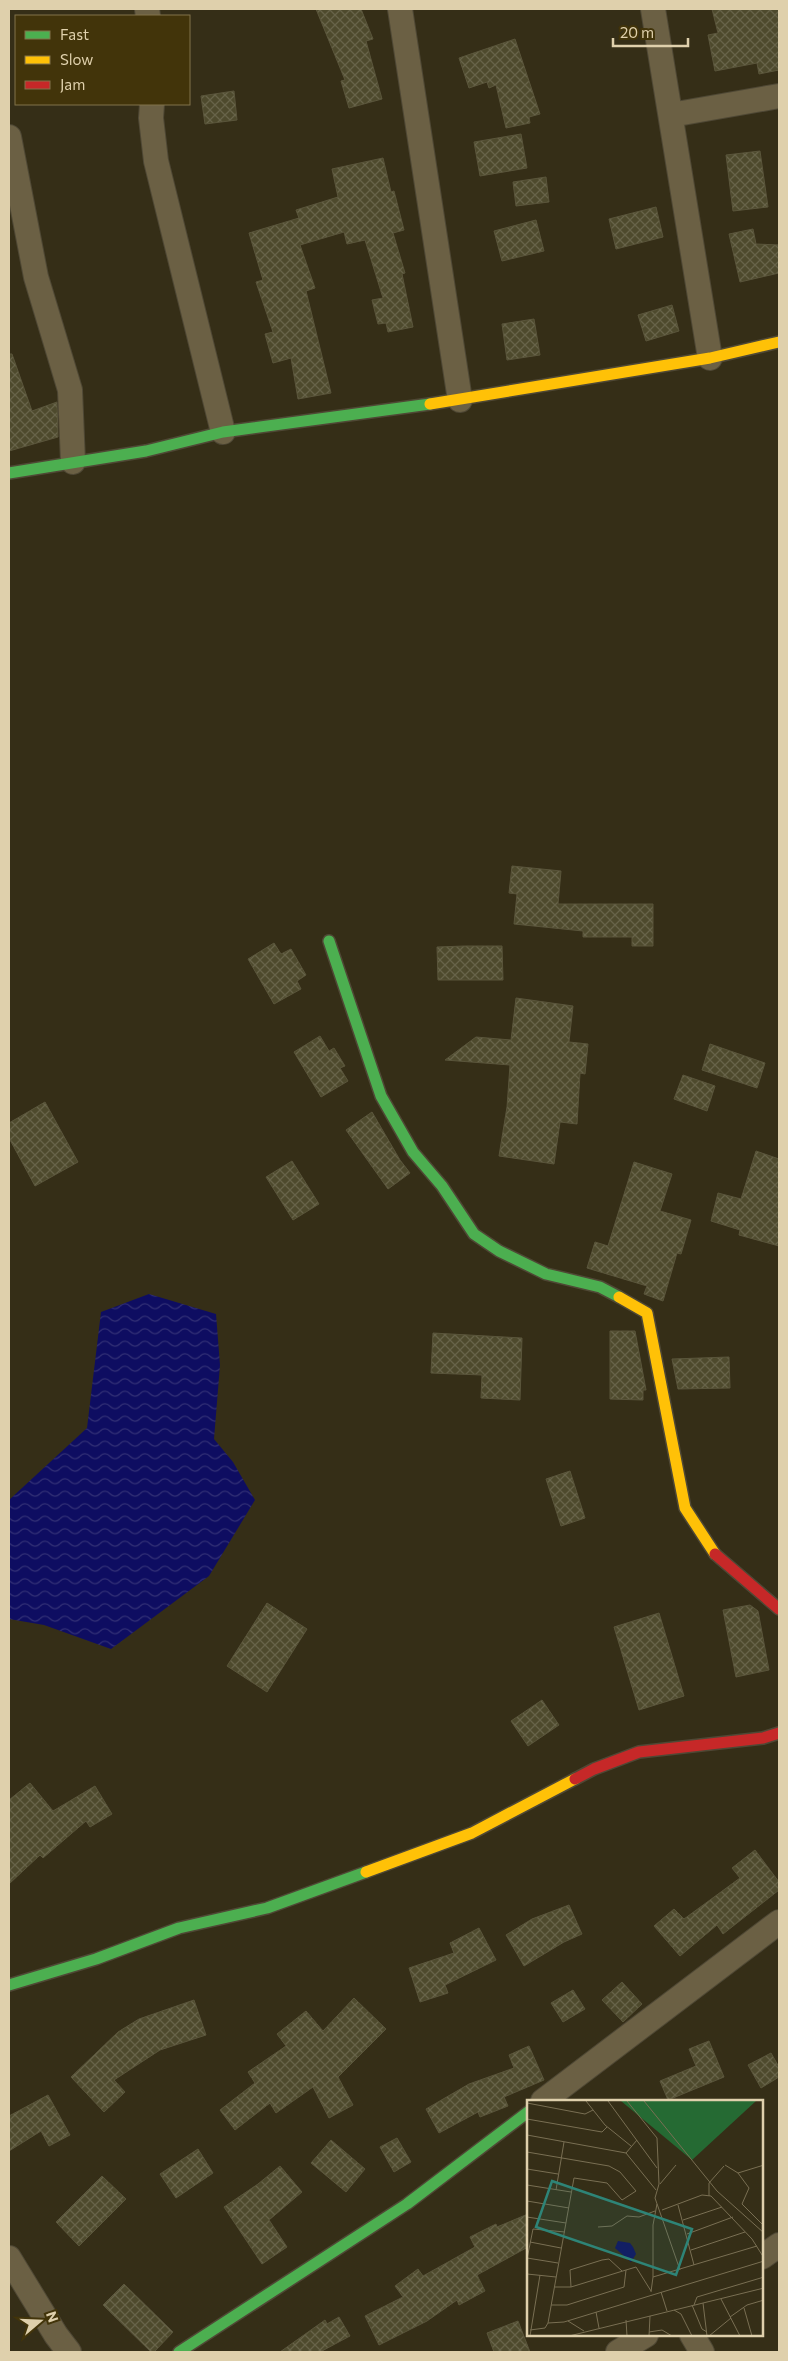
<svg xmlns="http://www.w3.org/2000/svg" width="788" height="2361" font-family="Commissioner,sans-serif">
<defs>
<pattern id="water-waves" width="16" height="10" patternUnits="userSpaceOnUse" patternTransform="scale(1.25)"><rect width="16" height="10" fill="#0e0d61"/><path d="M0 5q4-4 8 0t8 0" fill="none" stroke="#312f75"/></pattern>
<pattern id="building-cross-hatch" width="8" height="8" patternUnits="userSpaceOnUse" patternTransform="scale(1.25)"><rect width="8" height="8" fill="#4e4a2d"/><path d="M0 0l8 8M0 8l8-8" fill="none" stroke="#676349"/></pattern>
</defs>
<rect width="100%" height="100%" fill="#352e17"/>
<path fill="url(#water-waves)" d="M149,1294L216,1314L220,1365L214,1439L233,1462L255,1500L209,1576L111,1649L44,1625L9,1619V1500L87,1428L101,1312Z"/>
<path fill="url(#building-cross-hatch)" stroke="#5a553b" d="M316,9H361L373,39L366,41L382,99L349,108L341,81L345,80Z
M712,9H779V70L759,74L757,63L715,71L708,35L718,33Z
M515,39L540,114L529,117L530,123L506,128L496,85L489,88L487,82L469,88L459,58Z
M234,91L237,120L205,124L201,96Z
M521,134L527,168L480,176L474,142Z
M760,151L768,207L733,211L726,155Z
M383,158L391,192L394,191L404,230L393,233L405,273L402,274L413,327L388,332L386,323L378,324L372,300L383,298L365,240L347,244L344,232L300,245L315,288L306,291L331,393L298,399L291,358L273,363L265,334L273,332L256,282L263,280L249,233L299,218L296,210L338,197L332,169Z
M546,177L549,202L516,206L513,182Z
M656,207L663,237L616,249L609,219Z
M536,220L544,251L502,261L494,231Z
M753,229L756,244L779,245V273L740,282L729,234Z
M672,305L679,331L646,341L638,315Z
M534,319L540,355L507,360L502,324Z
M9,354H12L32,411L57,402L58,437L9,451Z
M512,866L561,871L558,904H653V946H632V937H583V931L514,924L517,894L509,893Z
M274,943L281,954L291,949L306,975L297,981L301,989L274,1004L248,959Z
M465,946H502L503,980H438L437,947Z
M516,998L573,1006L569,1042L588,1044L585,1074L580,1073L577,1124L560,1122L554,1164L499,1156L507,1107L510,1065L445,1060L476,1037L511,1040Z
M320,1036L329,1051L334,1048L345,1066L340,1068L348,1081L321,1097L294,1052Z
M710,1044L765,1063L757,1088L702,1070Z
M683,1075L715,1086L707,1111L674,1099Z
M45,1102L78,1162L35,1186L9,1138V1123Z
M372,1112L400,1160L410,1173L388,1189L346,1130Z
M756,1151L779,1159V1246L739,1235L740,1230L711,1221L718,1193L741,1199Z
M292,1161L319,1204L293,1220L266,1177Z
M634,1162L672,1174L660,1211L691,1220L681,1254L677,1253L663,1301L644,1294L647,1286L587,1268L595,1242L608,1246Z
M610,1331H635L646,1390H643V1400L610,1399Z
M433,1333L522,1338L520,1400L481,1398L482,1375L431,1373Z
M729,1357L730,1388L678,1389L672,1359Z
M570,1471L585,1518L561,1526L546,1479Z
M267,1603L307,1629L267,1692L227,1666Z
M750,1605L758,1611L769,1670L736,1677L723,1610Z
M659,1613L684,1696L639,1710L614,1627Z
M542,1700L559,1725L528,1746L511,1721Z
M30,1783L53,1811L95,1786L112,1814L90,1827L86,1821L43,1858L40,1855L9,1884V1800Z
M755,1850L779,1882V1890L723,1934L717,1925L680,1956L654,1926L674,1909L684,1919L740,1878L732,1868Z
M569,1905L582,1934L564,1942L524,1966L506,1935L532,1919Z
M479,1928L496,1960L445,1985L448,1993L420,2002L409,1968L454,1953L450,1943Z
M622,1982L642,2004L623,2022L602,2000Z
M573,1990L585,2009L563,2022L551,2003Z
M354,1998L386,2029L338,2077L353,2105L329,2118L313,2087L276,2113L270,2103L235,2130L220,2110L255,2083L248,2072L286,2046L277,2034L306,2011L323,2031Z
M194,2000L206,2035L160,2050L114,2080L125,2092L104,2112L71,2077L118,2032L139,2019Z
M709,2041L724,2077L668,2100L660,2081L696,2066L689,2049Z
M529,2046L544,2080L504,2097L508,2106L480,2117L478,2112L439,2133L426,2109L469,2084L514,2068L509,2055Z
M771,2053L779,2067V2077L761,2088L748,2065Z
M48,2095L70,2135L49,2146L41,2131L9,2151V2116Z
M397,2138L411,2162L394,2172L380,2147Z
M331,2140L365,2169L346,2192L311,2163Z
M198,2149L213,2173L176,2198L160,2174Z
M280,2166L302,2192L269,2220L287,2247L262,2264L224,2207L258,2184Z
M102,2176L126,2199L79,2246L56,2222Z
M528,2214V2247L477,2275L485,2291L459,2305L457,2300L427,2321L379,2345L365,2316L403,2297L395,2286L418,2269L423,2276L475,2247L470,2237L496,2224L497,2227Z
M124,2284L173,2332L154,2352H151L103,2305Z
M339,2317L350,2336L320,2352H280L325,2320L327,2324Z
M518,2321L530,2352H494L487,2333Z"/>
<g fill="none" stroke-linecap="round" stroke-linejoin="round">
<defs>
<path id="street" d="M147,9L148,16
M400,9L460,400
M653,9L710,358
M152,104L151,118L156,161L223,432
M671,115L779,96
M9,137L36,277L70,390L73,462
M543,2101L779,1922
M762,2257L779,2245
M9,2258L56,2335L69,2352
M692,2335L702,2352
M618,2352L646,2335"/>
<path id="fast" d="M9,473L146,451L223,432L430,404
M329,941L381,1096L413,1152L442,1186L474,1234L499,1251L546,1274L600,1287L619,1297
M9,1985L96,1959L179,1928L267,1908L366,1872
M179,2352L407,2204L528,2112"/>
<path id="slow" d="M430,404L710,358L779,342
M619,1297L647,1313L685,1508L715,1554
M366,1872L472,1833L575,1779"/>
<path id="jam" d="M715,1554L779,1609
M575,1779L594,1769L639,1752L763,1738L779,1733"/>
</defs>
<use href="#street" stroke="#4f4835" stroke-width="26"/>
<use href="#fast" stroke="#4f4835" stroke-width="14"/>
<use href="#slow" stroke="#4f4835" stroke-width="14"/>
<use href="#jam" stroke="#4f4835" stroke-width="14"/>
<use href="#street" stroke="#6b6044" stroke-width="24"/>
<use href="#fast" stroke="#4caf50" stroke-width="11"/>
<use href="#slow" stroke="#ffc107" stroke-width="11"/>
<use href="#jam" stroke="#c62828" stroke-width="11"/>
</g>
<g transform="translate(527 2100)">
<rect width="236" height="236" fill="#352e17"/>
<path d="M94,1H229L165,60Z" fill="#256a33"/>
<path d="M91,141L103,143L106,147L109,154L104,162L88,148Z" fill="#0e0d61"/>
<path fill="none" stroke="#796f53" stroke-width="1" d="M59,1L78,25L104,46M81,1L130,68M100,1L130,38L132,84L128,98L153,170M117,1L190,91L237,133M0,3L58,14L66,10M0,19L75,32L80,27M0,35L99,53L129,90M0,52L82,66L93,72L109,91L95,100L80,83L47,78L21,223L37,222L237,161M99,53L110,40M198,65L211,73L237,65M0,69L31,74M211,73L222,88L215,104L237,126M133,84L149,65M0,85L44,92M29,90L37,42M182,96V83L197,66M0,101L42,108M151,105L167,165M135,110L175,95L184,96L225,139L237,158M0,117L39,123M156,120L195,107M71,127L85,126L100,116L112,117L128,111M160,134L206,117M3,142L34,148M164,150L218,132M0,158L31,163M0,159L6,129L38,132M0,174L29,177M126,177V125L130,104M28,187H44L99,170M44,187L43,170L75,160L82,159L95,171M124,192L126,177L230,146M134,192L140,211M194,199L213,236M176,203L180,236M24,205H40L97,187L99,170L109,167L124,191M165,205L175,229L180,232M167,205L170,197L237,177M217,208L225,236M147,210L154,214L165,236M69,212L72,228M203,217L220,205L237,200M99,220L100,236M41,221L57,231M3,230L18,228L21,223M122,232L135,230L145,236M3,236L13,175M42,236L237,188M122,236L123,216M182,236L204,218"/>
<path fill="#2e8477" fill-opacity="0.15" stroke="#2e8477" stroke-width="2.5" d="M25,81L165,129L149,175L9,127Z"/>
<rect width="236" height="236" fill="none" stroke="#dfd0ac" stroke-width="2.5"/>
</g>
<rect width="788" height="2361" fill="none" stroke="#dfd0ac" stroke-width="20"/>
<rect x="15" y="15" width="175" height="90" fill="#42340a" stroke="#81724b"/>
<rect x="25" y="31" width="25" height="8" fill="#4caf50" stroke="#81724b"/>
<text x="60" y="40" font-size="15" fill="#dfd0ac">Fast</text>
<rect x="25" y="56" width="25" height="8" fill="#ffc107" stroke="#81724b"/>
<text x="60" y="65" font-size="15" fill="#dfd0ac">Slow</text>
<rect x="25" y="81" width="25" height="8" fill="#c62828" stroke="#81724b"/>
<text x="60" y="90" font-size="15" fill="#dfd0ac">Jam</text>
<g transform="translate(40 2321) rotate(71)" stroke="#42340a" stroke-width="4" paint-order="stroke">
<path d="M0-4L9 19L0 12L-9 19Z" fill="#dfd0ac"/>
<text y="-8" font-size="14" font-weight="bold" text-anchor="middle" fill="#dfd0ac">N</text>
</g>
<path d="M613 38v8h75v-8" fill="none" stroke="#dfd0ac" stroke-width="2.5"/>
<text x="620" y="38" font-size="15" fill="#dfd0ac" stroke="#42340a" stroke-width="4" paint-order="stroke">20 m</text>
</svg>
